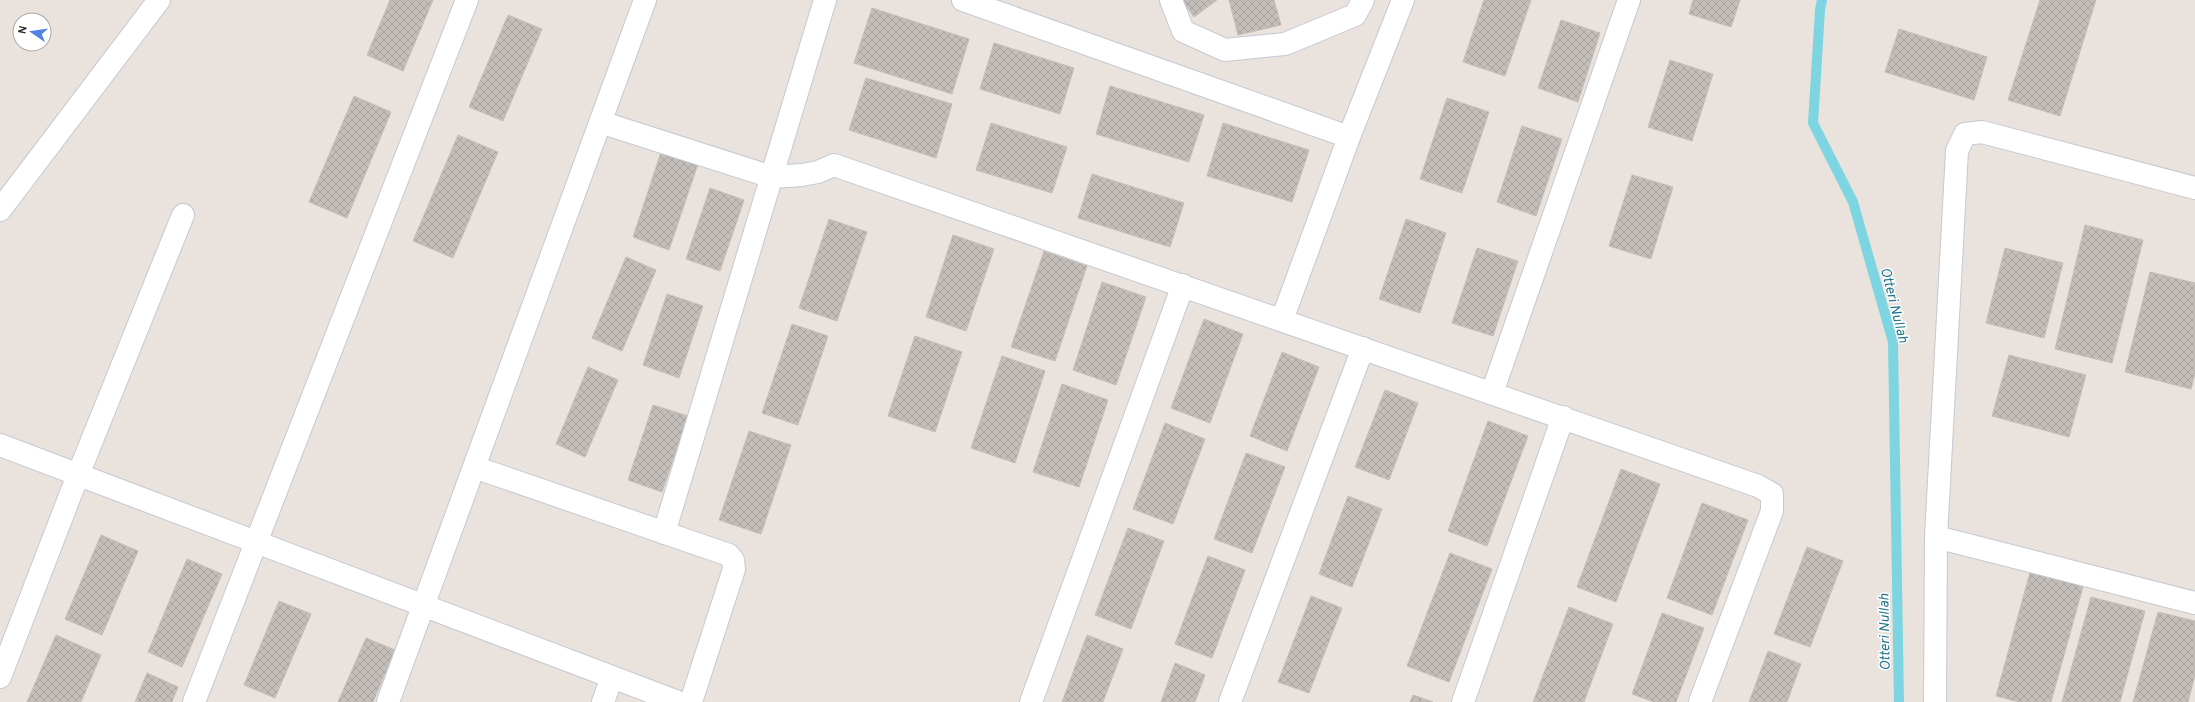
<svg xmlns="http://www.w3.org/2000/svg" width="2195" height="702" font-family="Overpass,sans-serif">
<defs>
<pattern id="building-cross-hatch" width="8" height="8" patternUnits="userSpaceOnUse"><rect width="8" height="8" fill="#c3beb9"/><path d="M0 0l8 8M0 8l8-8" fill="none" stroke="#a8a39f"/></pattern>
</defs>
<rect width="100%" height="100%" fill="#eae2dd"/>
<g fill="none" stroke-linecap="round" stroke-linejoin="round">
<path stroke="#7cd5e0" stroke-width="10" d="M1822,0L1820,10L1813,123L1853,202L1893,342L1899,702"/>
</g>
<path fill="url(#building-cross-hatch)" stroke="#c5beb7" d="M390,0H433L403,71L367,55Z
M1182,0H1217L1194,17Z
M1229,0H1274L1281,25L1238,35Z
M1484,0H1531L1505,76L1463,62Z
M1693,0H1740L1731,27L1689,14Z
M2040,0H2096L2060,116L2008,100Z
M872,8L969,39L952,94L854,63Z
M508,15L542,29L503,121L469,107Z
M1561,20L1600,33L1578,102L1538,88Z
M1899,29L1987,57L1974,100L1885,72Z
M994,43L1074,68L1060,114L980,89Z
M1670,60L1713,74L1692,141L1648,127Z
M866,78L952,104L936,158L849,130Z
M1110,86L1204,115L1189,162L1096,134Z
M354,96L391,112L347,218L309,202Z
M1447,98L1489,112L1462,193L1420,179Z
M991,123L1067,147L1052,193L976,170Z
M1223,123L1309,150L1292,202L1207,176Z
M1522,126L1562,139L1536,216L1497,202Z
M458,135L498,152L453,258L413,241Z
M662,149L699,161L669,250L633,237Z
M1092,174L1184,203L1170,247L1078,218Z
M1632,175L1673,187L1651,259L1609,246Z
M710,188L744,200L720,271L686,259Z
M829,219L867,232L837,321L799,308Z
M1406,219L1446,233L1420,313L1379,299Z
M2085,225L2143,240L2112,363L2055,349Z
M953,235L994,249L966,331L926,317Z
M1477,248L1518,261L1493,336L1452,323Z
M2005,248L2063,263L2044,338L1986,323Z
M1044,251L1087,266L1055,361L1011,347Z
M626,257L656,270L622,351L592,338Z
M2150,272L2195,283V374L2191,389L2125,372Z
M1102,282L1146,297L1116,385L1073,370Z
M667,294L703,306L679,378L643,365Z
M1204,319L1243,334L1210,423L1171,408Z
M792,324L828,336L798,425L762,413Z
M915,336L962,352L935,432L888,416Z
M1282,352L1319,367L1287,451L1250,436Z
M2009,355L2086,375L2069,437L1992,416Z
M1002,356L1045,371L1015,463L971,448Z
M588,367L618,380L585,457L556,444Z
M1062,384L1108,400L1079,487L1033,472Z
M1385,390L1418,403L1389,480L1355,467Z
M653,405L688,416L662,492L628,480Z
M1488,421L1528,436L1487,546L1448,531Z
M1165,423L1205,439L1173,524L1133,509Z
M749,431L791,445L761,534L719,520Z
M1246,453L1285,467L1252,553L1214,539Z
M1621,469L1660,484L1616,602L1577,587Z
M1348,496L1382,509L1352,587L1319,574Z
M1702,503L1748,520L1712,615L1667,598Z
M1128,528L1164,541L1131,629L1095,615Z
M101,535L138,551L102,635L65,619Z
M1807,547L1843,561L1810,647L1774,634Z
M1450,553L1492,569L1449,682L1407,666Z
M1208,556L1245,570L1212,658L1175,644Z
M187,559L222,574L182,667L148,652Z
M2031,569L2084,583L2051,702H2019L1996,696Z
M1311,596L1342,608L1309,693L1278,682Z
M2091,597L2145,611L2120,702H2062Z
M279,601L311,614L275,698L244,685Z
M1569,607L1613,624L1584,702H1533Z
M2158,612L2195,621V675L2188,702H2133Z
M1662,613L1704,628L1676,702H1654L1632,694Z
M56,635L101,655L81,702H27Z
M1087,635L1123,649L1103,702H1062Z
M366,638L395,650L373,702H338Z
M1768,651L1801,664L1787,702H1749Z
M1175,663L1205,675L1195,702H1161Z
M147,673L178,687L172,702H135Z
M1413,695L1433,702H1410Z"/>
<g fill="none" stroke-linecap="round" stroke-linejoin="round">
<defs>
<path id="minor" d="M963,0L1349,137
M1171,0L1183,31L1225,50L1285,44L1355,15L1363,0
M600,122L772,177L802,175L818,172L834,165L1758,486L1772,494V511L1700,702
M0,210L159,0
M1282,320L1349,137L1403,0
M1492,393L1629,0
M0,445L678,702
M474,467L729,555L733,560L734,569L691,702
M664,533L825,0
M1936,537L2195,603
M0,677L78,475L183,215
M194,702L467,0
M388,702L645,0
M603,702L612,677
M1031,702L1183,285
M1230,702L1363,348
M1463,702L1563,417
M1935,702L1936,537L1957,151L1965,134L1982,132L2195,188"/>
</defs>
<use href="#minor" stroke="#c5c9d1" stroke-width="24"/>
<use href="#minor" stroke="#fff" stroke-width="22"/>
</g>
<g text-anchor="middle" stroke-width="3" stroke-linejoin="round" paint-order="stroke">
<g font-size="14" font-style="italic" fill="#1d768a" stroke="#fff">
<text transform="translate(1895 305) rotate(76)" y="5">Otteri Nullah</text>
<text transform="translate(1884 632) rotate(-91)" y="5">Otteri Nullah</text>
</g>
</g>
<g transform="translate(32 32) rotate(283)"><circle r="19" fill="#ffffff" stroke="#aaaaaa"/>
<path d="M0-3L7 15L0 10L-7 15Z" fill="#5083e4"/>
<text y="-6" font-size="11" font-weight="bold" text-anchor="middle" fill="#2a2a2a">N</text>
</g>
</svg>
